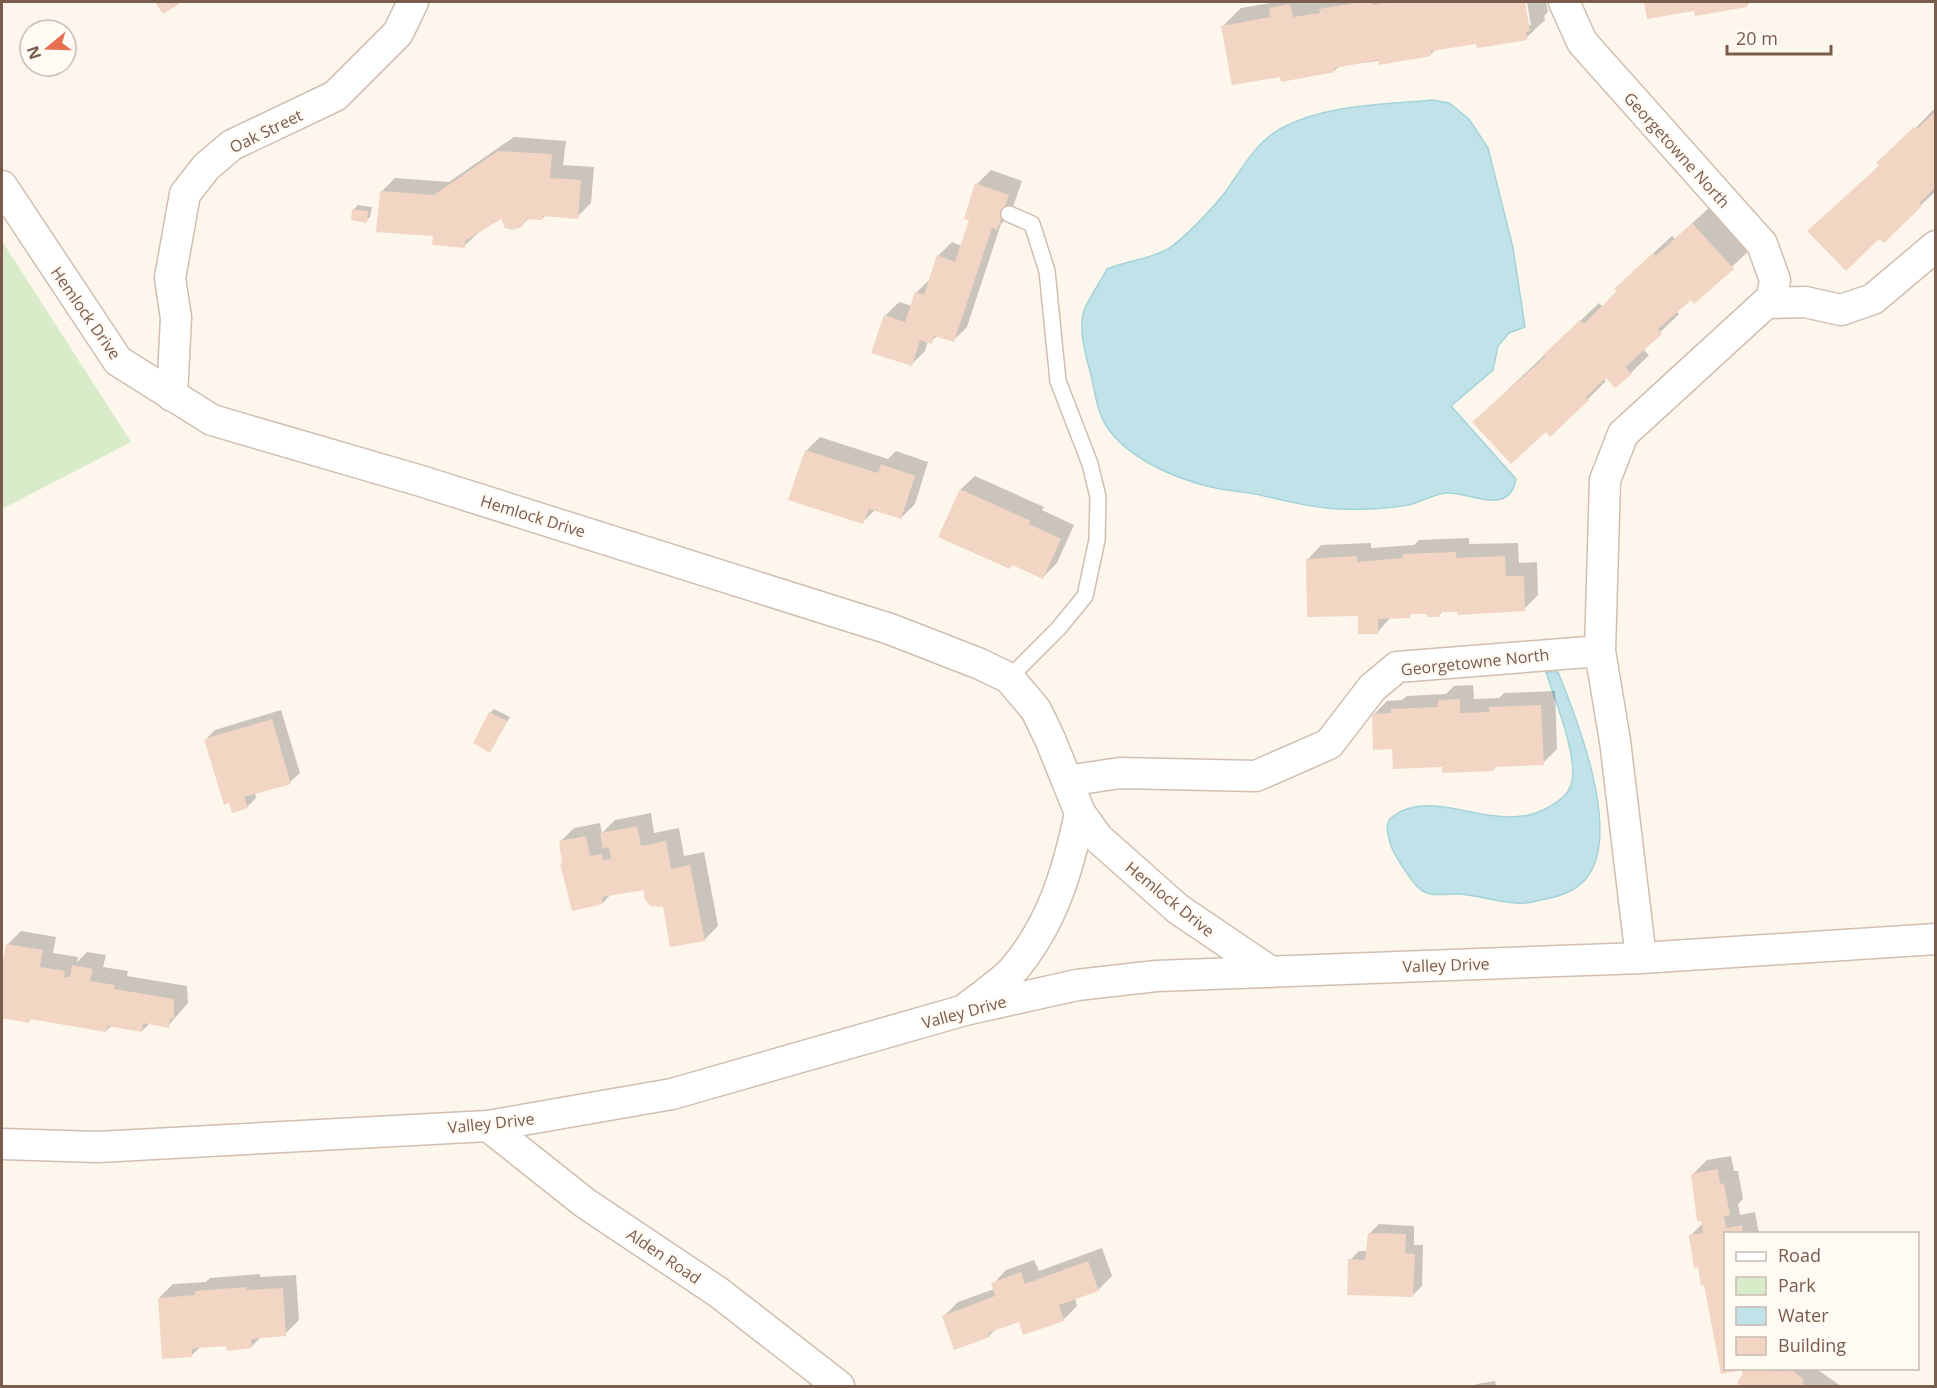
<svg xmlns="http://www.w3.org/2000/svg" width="1937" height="1388" font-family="'Open Sans',sans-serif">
<rect width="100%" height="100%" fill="#fdf6ec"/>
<path fill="#d8ecc9" d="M2,241L131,442L2,509Z"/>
<path fill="#bfe3e8" stroke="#a5d3da" stroke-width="1.5" d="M1432,100L1449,103L1469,119L1488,148L1513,248L1525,327L1509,333L1498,346L1493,370L1451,406L1516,479C1509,517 1470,492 1447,493C1433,494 1422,502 1408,505C1387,509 1362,510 1340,509C1313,508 1287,501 1260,495C1243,491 1224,491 1207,486C1172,477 1128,458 1107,427C1097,412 1095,393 1091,375C1086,356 1077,328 1085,308C1091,295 1100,282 1107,269C1125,261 1151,259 1168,249C1186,237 1213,208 1226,191C1242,169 1255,143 1280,129C1324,104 1384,105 1432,100Z
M1546,672H1558C1577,719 1621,830 1588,876C1579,889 1561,896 1546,899C1538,900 1531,903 1524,903C1502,905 1478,894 1456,894C1445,894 1432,897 1421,890C1413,884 1392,853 1390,842C1388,834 1384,823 1392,817C1435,784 1497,838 1549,807C1558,801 1567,797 1571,785C1580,761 1554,697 1546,672Z"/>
<path fill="#0003" d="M1277,2H1524L1528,25H1531L1527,2H1546L1548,12L1544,16L1545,20L1526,38L1477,42L1436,49L1431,54L1340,66L1334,71L1223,26L1241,8Z
M1645,2H1750L1747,5L1695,9L1648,17Z
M1933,110L1936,112V191L1921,205L1879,237L1809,231L1880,165Z
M514,137L566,141L563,165L594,167L591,203L577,217L546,215L542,219L530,217L521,226L501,217L478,233L464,246L434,235L381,192L395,178L449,182Z
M991,170L1022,181L1010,215L1001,224L967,327L953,341L937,336L931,342L928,341L925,351L911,365L885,316L899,302L912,306L916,293L931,278L938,256L952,242L962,246L971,219L977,184Z
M358,205L372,207L370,217L366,221L354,209Z
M1711,206L1751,249L1694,302L1691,298L1676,311L1679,314L1643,349L1649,355L1631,373L1606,376L1603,378L1606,381L1588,399L1546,430L1474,422L1599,303L1603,307L1634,271L1672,236L1675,239Z
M820,437L888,459L896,451L928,462L915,504L901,518L876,509L863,522L806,451Z
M975,476L1044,507L1042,510L1074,525L1057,563L1043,577L940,536L961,489Z
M1469,538V544L1518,543L1519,563L1537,562L1538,595L1524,609L1443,611L1439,615L1413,613L1409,616L1391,617L1377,633L1308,559L1321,545L1371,543V548L1414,545L1419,540Z
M1473,685L1474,699L1499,698L1504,693L1555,691L1557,749L1543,763L1498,765L1494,769L1443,765L1394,748L1373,715L1387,701L1402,700L1407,696L1446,694L1454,686Z
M494,709L510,717L490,751V713Z
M281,710L300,773L290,782L255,793L256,798L247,807L206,739L215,730Z
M651,813L654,833L679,828L684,856L704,852L718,926L704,940L646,888L611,894L603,903L564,862L560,842L574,828L600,823L602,833L615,820Z
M21,931L56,937L53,953L78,957L77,962L87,952L106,955L103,967L128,971L127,976L187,986L188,1003L168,1026L150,1023L142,1031L111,1026L106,1031L32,1018L29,1021L2,1017V981L7,945Z
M1731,1156L1734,1171H1738L1743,1199L1738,1204L1740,1215L1755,1212L1759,1234H1726V1368H1815L1841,1386H1745L1739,1382L1744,1376L1743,1369L1723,1372L1705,1284L1690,1236L1703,1223L1693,1174L1707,1160Z
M1379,1224L1414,1226V1245H1423L1422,1286L1412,1296L1350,1260L1359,1251H1368L1370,1233Z
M1102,1248L1112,1276L1098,1290L1075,1298L1077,1306L1064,1319L1024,1333L1020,1320L996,1329L989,1336L944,1316L958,1302L994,1289L993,1284L1006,1270L1034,1260L1039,1271Z
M260,1274V1277L296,1275L299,1320L285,1334L262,1336L251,1347L228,1344L201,1346L191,1356L159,1298L173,1284L206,1282L210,1278Z
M1495,1381L1496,1386H1474L1477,1384Z"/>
<path fill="#f3d5c3" d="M155,2H182L163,14Z
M1361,2H1372L1373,5L1392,2H1525L1530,31L1526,32L1527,40L1477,48L1476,44L1431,51V56L1379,65L1378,60L1334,68L1335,72L1281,82L1280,77L1232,85L1221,26L1270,17L1269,8L1290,4L1293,17L1320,13L1319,9Z
M1644,2H1747V7L1695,16L1694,11L1647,19Z
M1936,111V187L1919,203L1922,206L1884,243L1879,239L1846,271L1807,231L1879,166L1876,163L1914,127L1917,129Z
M498,151L552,154L550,178L581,180L578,219L543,216V220L526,219L522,227L512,230L505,228L501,219L465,241V248L432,245L433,236L376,232L380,191L434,195Z
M975,183L1009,195L997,230L992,228L954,342L934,336L932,344L920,340L912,366L871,353L884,315L905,322L915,292L924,295L937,255L955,262L969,220L964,219Z
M352,209L368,211L367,223L351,220Z
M1692,223L1734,269L1694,304L1691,300L1658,329L1662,334L1625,367L1632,374L1615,388L1606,378L1586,397L1589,400L1550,437L1546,432L1511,464L1472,422L1545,357L1543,355L1580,320L1584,324L1617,291L1614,289L1653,253L1656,256Z
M805,450L878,473L881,464L915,476L901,519L869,509L863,524L788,500Z
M960,489L1031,521L1029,524L1061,539L1043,579L1012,565L1010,569L938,537Z
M1456,552V558L1505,556L1506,576H1524L1525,611L1458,615L1457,612H1440L1439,617H1427V614H1410V618L1378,619V634H1358V616L1307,617L1306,559L1357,556V562L1403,558V554Z
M1460,699V713L1489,712V707L1541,705L1544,765L1494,767V771L1442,773V767L1393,769L1392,749L1373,750L1372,714L1391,713V709L1438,707V700Z
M489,712L507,721L490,753L473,743Z
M272,719L291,784L244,797L248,808L232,813L229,803L224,805L204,739Z
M637,826L641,846L666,841L671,869L690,865L705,941L670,947L663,907L650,906L644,898V890L602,897L603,904L572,911L560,864L562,863L559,841L586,836L590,856L602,854L603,860L611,859L609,847L603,848L600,833Z
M6,944L43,950L40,967L65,971L64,977H70L72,965L93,969L90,981L115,985L114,989L174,999V1019L170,1018L169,1028L143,1023L142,1032L107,1026L106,1032L30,1019L29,1023L2,1018V967Z
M1718,1169L1720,1184L1724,1183L1730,1215L1724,1216L1726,1228L1742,1225L1743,1234H1726V1368L1786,1371L1790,1368L1804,1380L1802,1383L1806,1386H1742L1737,1383L1742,1375V1370L1721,1374L1704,1285L1701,1286L1698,1267L1694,1268L1689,1235L1703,1233L1701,1221H1697L1691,1174Z
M1368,1233L1406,1234L1405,1253L1415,1254L1413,1297L1347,1295L1348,1259L1365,1260Z
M1088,1261L1099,1291L1059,1305L1064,1321L1023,1335L1019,1322L988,1333L990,1337L954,1350L942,1316L995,1296L991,1283L1021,1272L1025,1284Z
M246,1287L247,1290L283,1288L286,1336L251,1339L252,1348L227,1351L226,1346L198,1348L192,1349V1357L162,1359L158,1298L195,1295V1291Z"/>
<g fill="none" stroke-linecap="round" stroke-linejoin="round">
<defs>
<path id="lane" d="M1009,678L1058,629L1085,596L1097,540L1098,497L1090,464L1058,381L1047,271L1032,224L1009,214"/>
<path id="street" d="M1564,2L1582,42L1762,244L1775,280L1771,303
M2,186L118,361L212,420L421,481L890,629L980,664L1009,678L1036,710L1050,739L1080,813L1098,838L1178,909L1271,972
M172,396L176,318L170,278L185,194L206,167L232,145L335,96L398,33L413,2
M1067,781L1120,773L1256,776L1329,744L1372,688L1397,667L1600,651
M1641,958L1615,741L1600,651L1605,480L1623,434L1766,303L1805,302L1841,310L1873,299L1936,246
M969,1006C984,994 1003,982 1015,968C1053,922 1068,870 1080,813
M488,1126L585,1203L718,1292L839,1386
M2,1144L98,1147L488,1126L672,1094L965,1010L1077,985L1156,976L1641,958L1936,939"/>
</defs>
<use href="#lane" stroke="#d1beb0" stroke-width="18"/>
<use href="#street" stroke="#d1beb0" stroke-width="33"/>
<use href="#lane" stroke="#fff" stroke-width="15"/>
<use href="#street" stroke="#fff" stroke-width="30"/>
</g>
<g text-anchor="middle" stroke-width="5" stroke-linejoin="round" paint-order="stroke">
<g font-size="16" fill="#7a5c4d" stroke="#fffaf3">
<text transform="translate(266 131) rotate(-26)" y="6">Oak Street</text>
<text transform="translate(1677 150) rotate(48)" y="6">Georgetowne North</text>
<text transform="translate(86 313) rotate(55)" y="6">Hemlock Drive</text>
<text transform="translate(533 516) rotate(17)" y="6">Hemlock Drive</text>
<text transform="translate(1475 662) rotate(-6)" y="6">Georgetowne North</text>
<text transform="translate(1170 899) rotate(39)" y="6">Hemlock Drive</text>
<text transform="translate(1446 965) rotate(-2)" y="6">Valley Drive</text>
<text transform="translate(964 1012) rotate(-15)" y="6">Valley Drive</text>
<text transform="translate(491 1123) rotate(-6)" y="6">Valley Drive</text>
<text transform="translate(664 1256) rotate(34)" y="6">Alden Road</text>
</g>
</g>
<rect width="1937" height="1388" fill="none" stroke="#7a5c4d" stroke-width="6"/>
<rect x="1724" y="1232" width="195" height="138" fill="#fffaf3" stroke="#cabbb1" stroke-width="1.5"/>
<rect x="1736" y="1252" width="30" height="9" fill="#ffffff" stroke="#cabbb1" stroke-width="1.5"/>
<text x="1778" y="1262" font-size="18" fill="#7a5c4d">Road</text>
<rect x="1736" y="1277" width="30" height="18" fill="#d8ecc9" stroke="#cabbb1" stroke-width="1.5"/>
<text x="1778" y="1292" font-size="18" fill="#7a5c4d">Park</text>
<rect x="1736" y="1307" width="30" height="18" fill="#bfe3e8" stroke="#cabbb1" stroke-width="1.5"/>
<text x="1778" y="1322" font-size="18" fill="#7a5c4d">Water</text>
<rect x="1736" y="1337" width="30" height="18" fill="#f3d5c3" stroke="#cabbb1" stroke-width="1.5"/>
<text x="1778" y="1352" font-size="18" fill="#7a5c4d">Building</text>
<g transform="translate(48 48) rotate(251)"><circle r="28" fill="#fffaf3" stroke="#cabbb1" stroke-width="1.5"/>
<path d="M0-4.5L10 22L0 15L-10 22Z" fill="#e76f51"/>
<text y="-9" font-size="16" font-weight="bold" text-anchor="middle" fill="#7a5c4d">N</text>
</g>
<path d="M1727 45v9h104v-9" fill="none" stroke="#7a5c4d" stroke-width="3"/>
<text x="1736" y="45" font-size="18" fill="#7a5c4d" stroke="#fffaf3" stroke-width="4.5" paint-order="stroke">20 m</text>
</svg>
